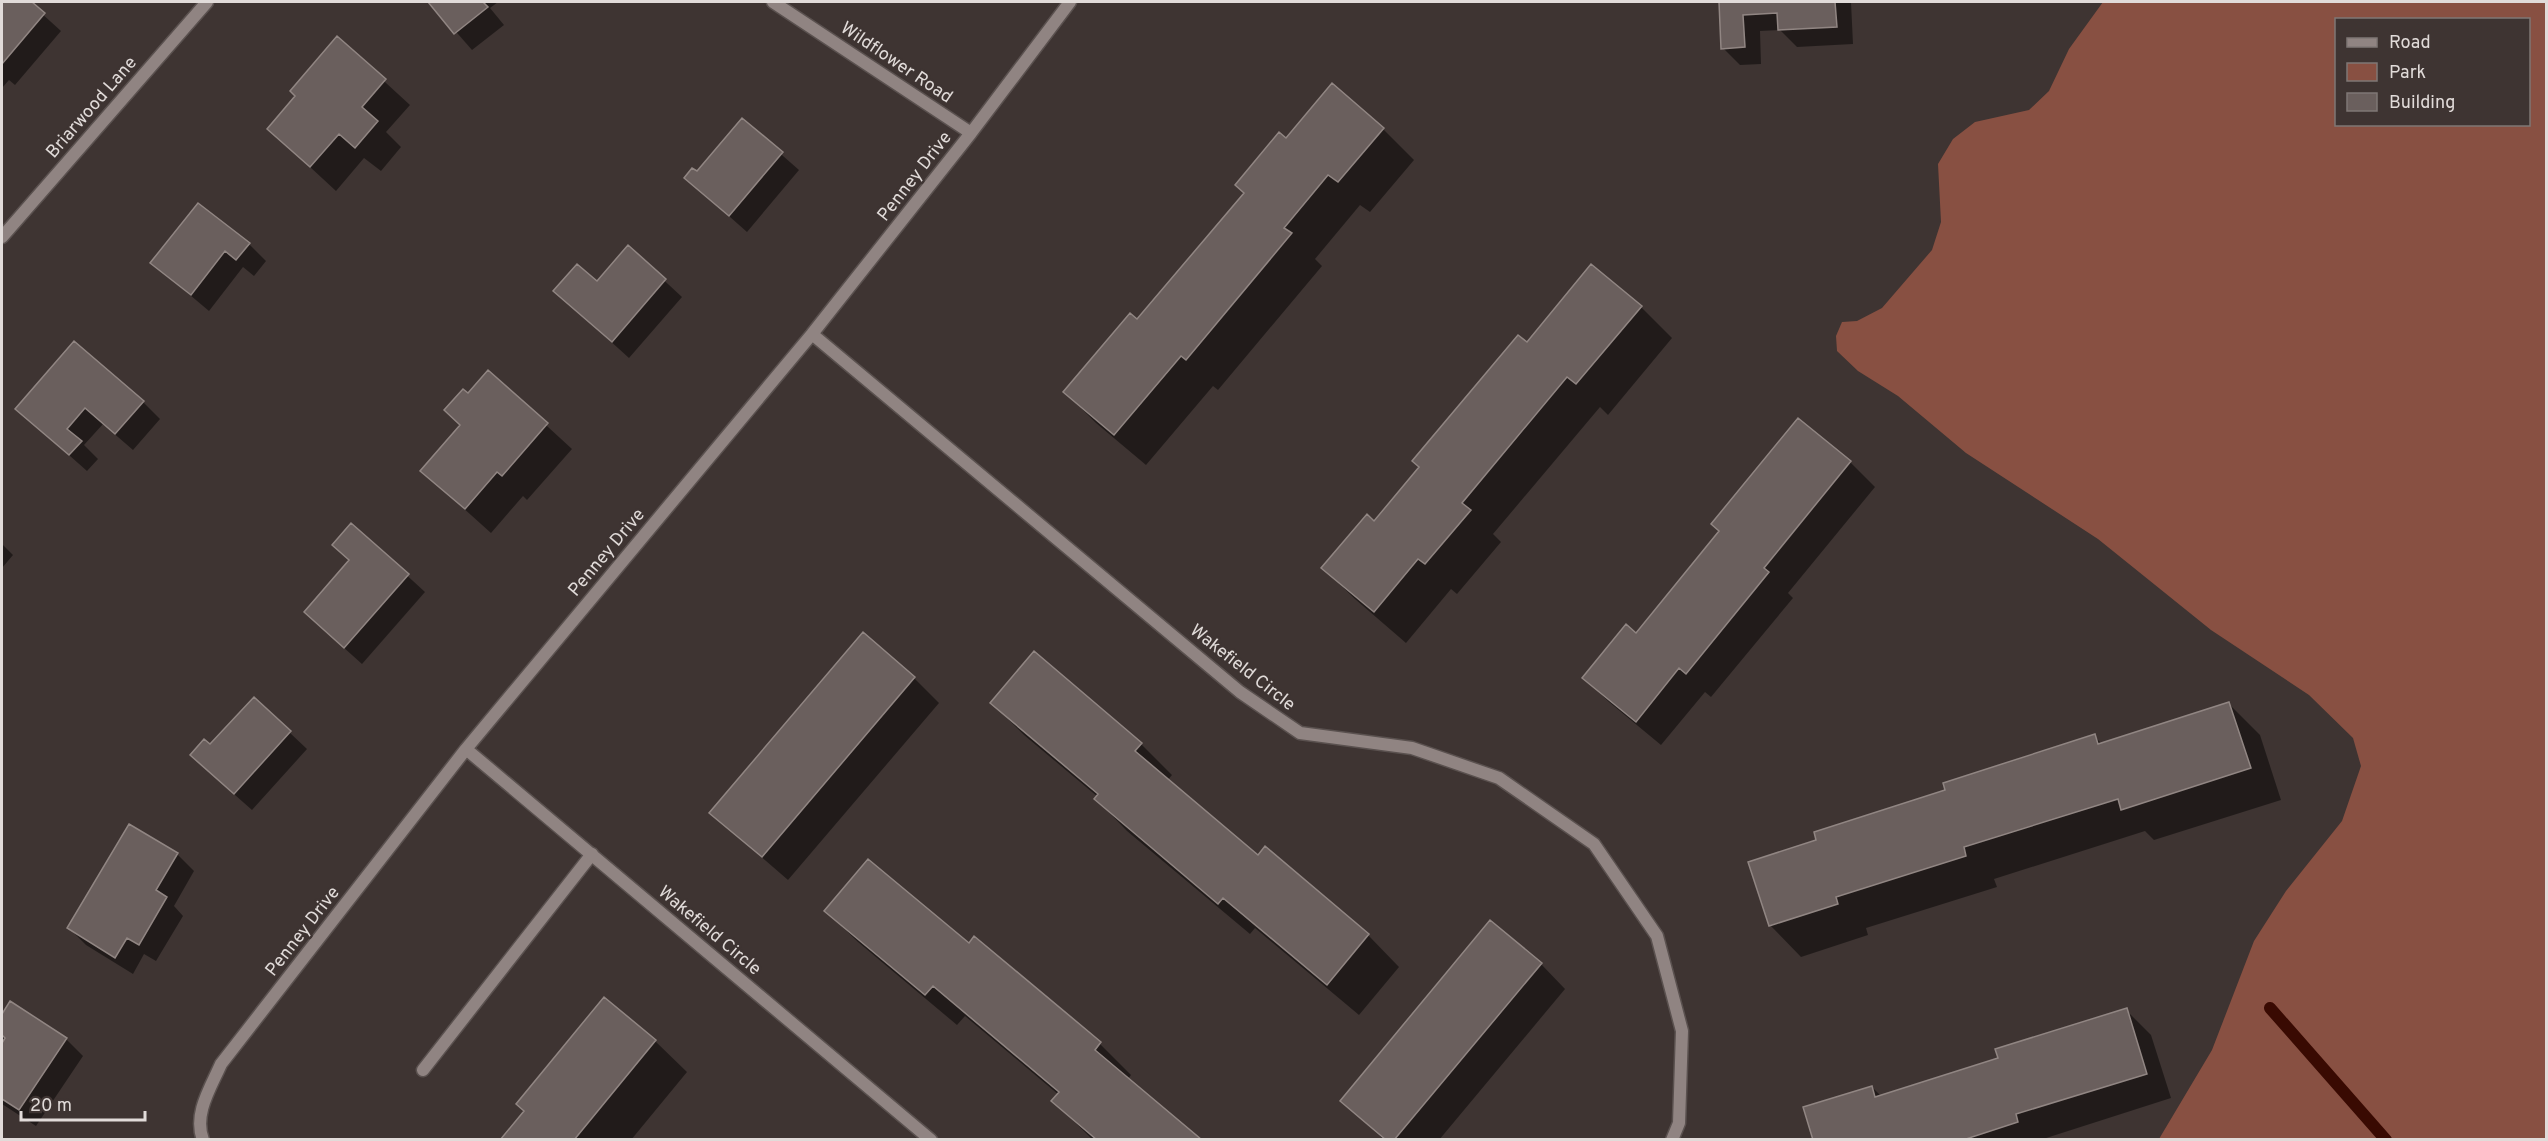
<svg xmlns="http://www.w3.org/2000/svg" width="2548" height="1141" font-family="Overpass,sans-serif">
<rect width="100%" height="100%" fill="#3e3432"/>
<path fill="#885042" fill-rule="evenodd" d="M2103,2H2546V1139H2159L2212,1050L2254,941L2286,891L2342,821L2361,766L2353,738L2309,695L2211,630L2098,539L1966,453L1898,396L1858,371L1837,351L1836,336L1842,322L1857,321L1882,308L1932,250L1941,222L1938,164L1953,139L1975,122L2029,110L2049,91L2069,49ZM2336,20H2528V124H2336Z"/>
<path fill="#0007" d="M2,2H29L61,31L15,85L9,80L2,88Z
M430,2H498L490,8L504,25L472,50Z
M1720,2H1851L1853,44L1797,47L1780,30L1760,31L1761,64L1740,65L1723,48Z
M337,38L410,105L386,132L401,147L381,171L364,158L336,191L269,129L297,97Z
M742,120L799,170L747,232L686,178L697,173Z
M1383,129L1414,160L1370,212L1360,205L1315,259L1322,266L1218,390L1213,386L1146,465L1096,423L1065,392L1137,321L1245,193L1286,140Z
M199,205L249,244L266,261L254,276L243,267L209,311L152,263Z
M628,247L682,297L629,358L555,291L597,283Z
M1641,307L1672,338L1608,415L1600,407L1493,534L1501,542L1457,594L1451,589L1406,643L1355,599L1323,568L1374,523L1527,344Z
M488,372L572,449L527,500L523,496L491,533L422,471L461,425L468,395Z
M143,402L160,419L133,450L103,424L84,445L98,459L87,471L17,409Z
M1850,462L1875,487L1788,593L1793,598L1711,697L1705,692L1661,745L1609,702L1584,678L1636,635L1720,532Z
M352,525L425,592L362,664L323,629L351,561Z
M2,544L13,555L2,568Z
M914,678L939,703L788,880L711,813Z
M254,699L307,749L252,810L209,772L211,746Z
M992,703L1141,744L1172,775L1167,781L1258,857L1265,848L1368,935L1399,967L1359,1015L1255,928L1250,934L1127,831L1096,799L1098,797L1024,735Z
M2229,704L2260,735L2281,800L2154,840L2145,831L1994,879L1997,887L1866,928L1868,935L1801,957L1770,925L1818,841L2094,736L2102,744Z
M129,826L177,854L194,871L174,906L183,916L156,961L144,954L133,974L86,945L69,928Z
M826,911L969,945L974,938L1100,1044L1131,1075L1128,1079L1200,1140H1093L1053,1101L1059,1095L965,1016L957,1025L858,942Z
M1541,964L1565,989L1439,1140H1384L1342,1101Z
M604,999L655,1041L687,1072L631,1140H502L526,1111Z
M11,1003L66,1039L83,1056L36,1126L2,1104V1046L5,1041L2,1037V1017Z
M2126,1010L2151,1035L2171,1098L2040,1140H1814L1872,1087L1881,1096L2000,1059Z"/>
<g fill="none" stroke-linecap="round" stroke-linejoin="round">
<path stroke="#390a02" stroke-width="12" d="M2270,1008L2386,1140"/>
</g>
<path fill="#6a5f5d" stroke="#918683" stroke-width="1.5" d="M2,2H32L45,13L2,64Z
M428,2H483L488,7L454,34Z
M1719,2H1835L1837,27L1778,30L1777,13L1743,15L1745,47L1721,49Z
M337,36L386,79L362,107L378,121L355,148L339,134L310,167L267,129L295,96L290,91Z
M1332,83L1384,128L1338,182L1328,175L1284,228L1292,233L1186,360L1181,356L1114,435L1063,392L1130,313L1137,319L1244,193L1235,185L1279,132L1286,138Z
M742,118L783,152L729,216L684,178L692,168L697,171Z
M198,203L250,243L236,260L225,251L191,295L150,263Z
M628,245L666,279L612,342L553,291L577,264L597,281Z
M1591,264L1642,306L1576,384L1567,377L1462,503L1471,510L1425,564L1418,559L1374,612L1321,568L1367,514L1374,521L1419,467L1412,461L1518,335L1527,342Z
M74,341L144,401L115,434L85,408L67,429L82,441L69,455L15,409Z
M488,370L548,423L502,476L497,472L465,509L420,471L460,425L444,410L463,389L468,393Z
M1798,418L1851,461L1764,568L1769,572L1686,674L1679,668L1636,722L1582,678L1626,624L1636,633L1719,531L1711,524Z
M351,523L409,574L344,648L304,612L349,560L332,545Z
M863,632L915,677L762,857L709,813Z
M1034,651L1142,743L1135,751L1258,855L1265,846L1369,934L1327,985L1223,898L1218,904L1094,799L1098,794L990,703Z
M254,697L291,731L234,794L190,755L204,739L210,744Z
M2229,702L2251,768L2121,810L2118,799L1964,847L1966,856L1836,897L1838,904L1769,926L1748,862L1816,840L1814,832L1945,790L1943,783L2095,734L2098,744Z
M129,824L178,853L156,890L167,897L139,945L127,938L115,958L67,928Z
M868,859L969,943L974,936L1101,1042L1095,1050L1202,1140H1097L1051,1101L1059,1092L933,986L925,995L824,911Z
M1490,920L1542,963L1394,1140H1386L1340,1101Z
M604,997L656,1040L574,1140H500L524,1111L516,1104Z
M10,1001L67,1038L19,1110L2,1099V1043L5,1038L2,1035V1014Z
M2127,1008L2147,1074L2016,1114L2018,1122L1963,1140H1813L1803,1107L1872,1086L1875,1097L1998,1058L1995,1049Z"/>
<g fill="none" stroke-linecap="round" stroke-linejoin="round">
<defs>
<path id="service" d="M423,1070L592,854"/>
<path id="minor" d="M773,2L971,133
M2,237L207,2
M812,334L1240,692L1300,733L1412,748L1499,778L1594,844L1657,936L1682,1031L1679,1123L1672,1140
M466,749L931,1140
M203,1140C193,1114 211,1087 221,1064L466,749L812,334L971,133L1070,2"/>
</defs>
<use href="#service" stroke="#5a514f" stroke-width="15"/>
<use href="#minor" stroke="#5a514f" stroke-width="15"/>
<use href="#service" stroke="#908482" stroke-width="12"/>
<use href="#minor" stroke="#908482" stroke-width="12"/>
</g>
<g text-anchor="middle" stroke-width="4.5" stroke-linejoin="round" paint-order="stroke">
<g font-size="18" fill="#e1dbd9" stroke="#3e3432">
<text transform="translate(897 62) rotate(34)" y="6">Wildflower Road</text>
<text transform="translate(91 107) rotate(-49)" y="6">Briarwood Lane</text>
<text transform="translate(914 176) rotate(-52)" y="6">Penney Drive</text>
<text transform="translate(606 552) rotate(-50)" y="6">Penney Drive</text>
<text transform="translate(1243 667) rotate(38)" y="6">Wakefield Circle</text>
<text transform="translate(710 930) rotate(40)" y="6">Wakefield Circle</text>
<text transform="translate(302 931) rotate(-52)" y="6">Penney Drive</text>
</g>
</g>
<rect width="2548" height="1141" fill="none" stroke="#e1dbd9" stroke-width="6"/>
<rect x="2335" y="18" width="195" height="108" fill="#3e3432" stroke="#7f7775" stroke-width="1.5"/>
<rect x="2347" y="38" width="30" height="9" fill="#908482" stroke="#7f7775" stroke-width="1.5"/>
<text x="2389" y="48" font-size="18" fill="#e1dbd9">Road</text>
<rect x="2347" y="63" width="30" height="18" fill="#885042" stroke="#7f7775" stroke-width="1.5"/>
<text x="2389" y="78" font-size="18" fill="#e1dbd9">Park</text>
<rect x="2347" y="93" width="30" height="18" fill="#6a5f5d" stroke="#7f7775" stroke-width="1.5"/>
<text x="2389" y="108" font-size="18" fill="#e1dbd9">Building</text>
<path d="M21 1111v9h124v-9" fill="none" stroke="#e1dbd9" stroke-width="3"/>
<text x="30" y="1111" font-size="18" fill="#e1dbd9" stroke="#3e3432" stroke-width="4.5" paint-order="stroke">20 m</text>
</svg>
